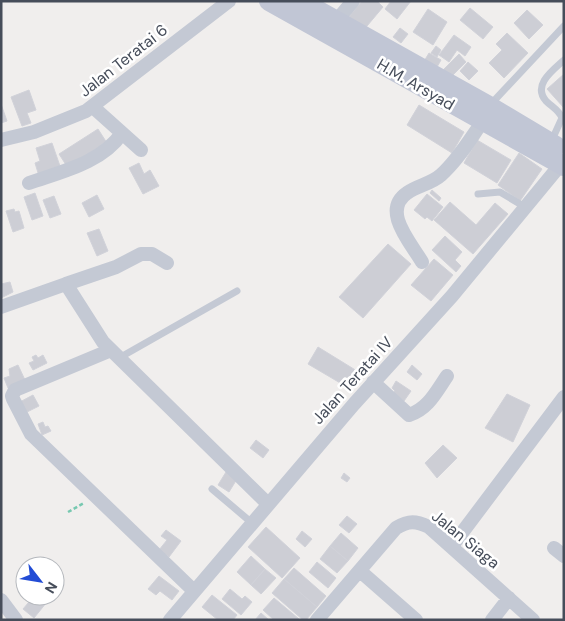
<svg xmlns="http://www.w3.org/2000/svg" width="565" height="621" font-family="'DM Sans',sans-serif">
<rect width="100%" height="100%" fill="#f0eeed"/>
<path fill="#cdced5" stroke="#d1d2d9" d="M362,1H377L383,7L362,32L347,19Z
M391,1H411L397,19L385,9Z
M470,8L493,27L483,39L460,20Z
M428,9L447,22L433,45L413,32Z
M527,10L543,25L529,39L514,23Z
M400,28L408,34L401,43L393,37Z
M507,33L528,53L504,78L489,63L502,50L496,44Z
M454,35L471,47L465,56L457,50L449,62L439,55Z
M436,46L441,50L437,57L431,53Z
M429,53L441,60L437,67L423,63Z
M459,54L466,62L448,80L441,72Z
M468,62L478,71L469,80L460,71Z
M564,74V108L547,89Z
M29,90L36,110L27,113L31,123L22,126L11,97Z
M1,104L7,121L1,123Z
M419,105L464,132L452,153L407,125Z
M98,129L107,143L68,168L59,154Z
M477,140L511,160L497,183L464,163Z
M52,143L61,169L39,176L35,163L40,161L36,148Z
M519,153L542,169L520,201L498,185Z
M139,163L144,174L150,170L159,186L143,194L129,168Z
M432,190L441,198L439,201L430,193Z
M35,193L43,216L32,220L24,197Z
M427,194L443,207L432,221L427,217L425,219L414,210Z
M97,195L104,209L89,217L82,203Z
M54,196L61,214L50,218L43,200Z
M450,202L476,225L495,203L508,214L473,254L434,220Z
M14,209L15,212L19,211L24,228L13,232L6,211Z
M99,229L108,251L97,256L87,233Z
M445,236L462,252L455,260L461,266L456,272L432,250Z
M388,244L411,264L363,318L339,297Z
M434,259L453,275L431,301L411,285Z
M10,282L13,292L1,298V284Z
M318,347L357,371L347,387L308,364Z
M36,355L38,358L43,355L47,363L33,370L29,363L34,361L32,357Z
M18,365L25,380L8,388L4,378L10,376L9,369Z
M412,365L422,374L417,380L407,372Z
M396,381L411,391L404,401L392,394L395,391L392,388Z
M507,394L530,405L513,442L485,428Z
M33,395L39,406L23,414L18,403Z
M43,422L45,427L48,426L51,431L42,435L38,424Z
M256,440L269,450L263,458L250,448Z
M443,445L457,458L437,478L425,463Z
M226,472L237,479L229,492L218,485Z
M344,473L350,478L347,482L341,478Z
M347,516L357,524L349,533L339,525Z
M266,527L300,558L282,578L248,547Z
M166,530L181,541L169,557L159,550L167,540L161,536Z
M302,531L312,539L305,547L296,539Z
M341,533L358,548L348,561L330,546Z
M330,546L348,561L337,573L320,559Z
M251,556L265,569L251,585L237,572Z
M317,562L336,578L328,588L309,572Z
M294,568L326,596L317,607L284,579Z
M265,569L276,578L261,594L251,585Z
M159,576L179,591L172,600L160,591L156,595L148,589Z
M284,579L317,607L306,620H303L272,593Z
M230,589L242,599L245,596L252,602L241,615L222,599Z
M212,595L237,615L233,620H218L202,607Z
M34,596L51,597L34,618L23,609Z
M274,598L299,619V620H274L263,610Z
M261,613L269,620H255Z"/>
<g fill="none" stroke-linecap="round" stroke-linejoin="round">
<path stroke="#77c8b0" stroke-width="2.5" stroke-dasharray="4 2.5" stroke-linecap="butt" d="M68,512L84,503"/>
<path stroke="#c4c9d4" stroke-width="7" d="M491,104L564,26
M551,142L562,118C559,110 552,107 546,101C532,85 553,70 564,60
M478,194L500,192L525,207
M119,358L237,291
M212,489L252,523"/>
<path stroke="#c4c9d4" stroke-width="14" d="M332,26L353,1
M93,107L141,150
M1,140L34,132L86,111L229,1
M29,183C60,172 102,163 122,133
M422,262C411,243 381,211 407,193C418,185 431,184 441,175C458,160 470,139 483,121
M66,284L116,267L141,254H152L167,263
M1,307L66,284L103,342L268,504
M111,350L15,390L12,396L13,399L31,434L194,591
M373,382L409,415C428,409 436,392 447,376
M452,546L564,397
M554,548L564,556
M360,571L416,620
M1,600L16,620
M170,620L354,404L452,296L561,164
M317,620L396,528C409,520 416,521 429,527L533,620
M492,620L509,598"/>
<path stroke="#c1c6d5" stroke-width="20" d="M269,1L564,166
M301,1L489,106L556,146"/>
</g>
<g text-anchor="middle" stroke-width="5" stroke-linejoin="round" paint-order="stroke">
<g font-size="16" fill="#464d5a" stroke="#fff">
<text transform="translate(123 60) rotate(-38)" y="6">Jalan Teratai 6</text>
<text transform="translate(416 84) rotate(30)" y="6">H.M. Arsyad</text>
<text transform="translate(352 380) rotate(-48)" y="6">Jalan Teratai IV</text>
<text transform="translate(466 539) rotate(39)" y="6">Jalan Siaga</text>
</g>
</g>
<rect width="565" height="621" fill="none" stroke="#464d5a" stroke-width="5"/>
<g transform="translate(40 581) rotate(121)"><circle r="24" fill="#ffffff" stroke="#b5b8bd"/>
<path d="M0-4L9 19L0 12L-9 19Z" fill="#224cd5"/>
<text y="-8" font-size="14" font-weight="bold" text-anchor="middle" fill="#464d5a">N</text>
</g>
</svg>
